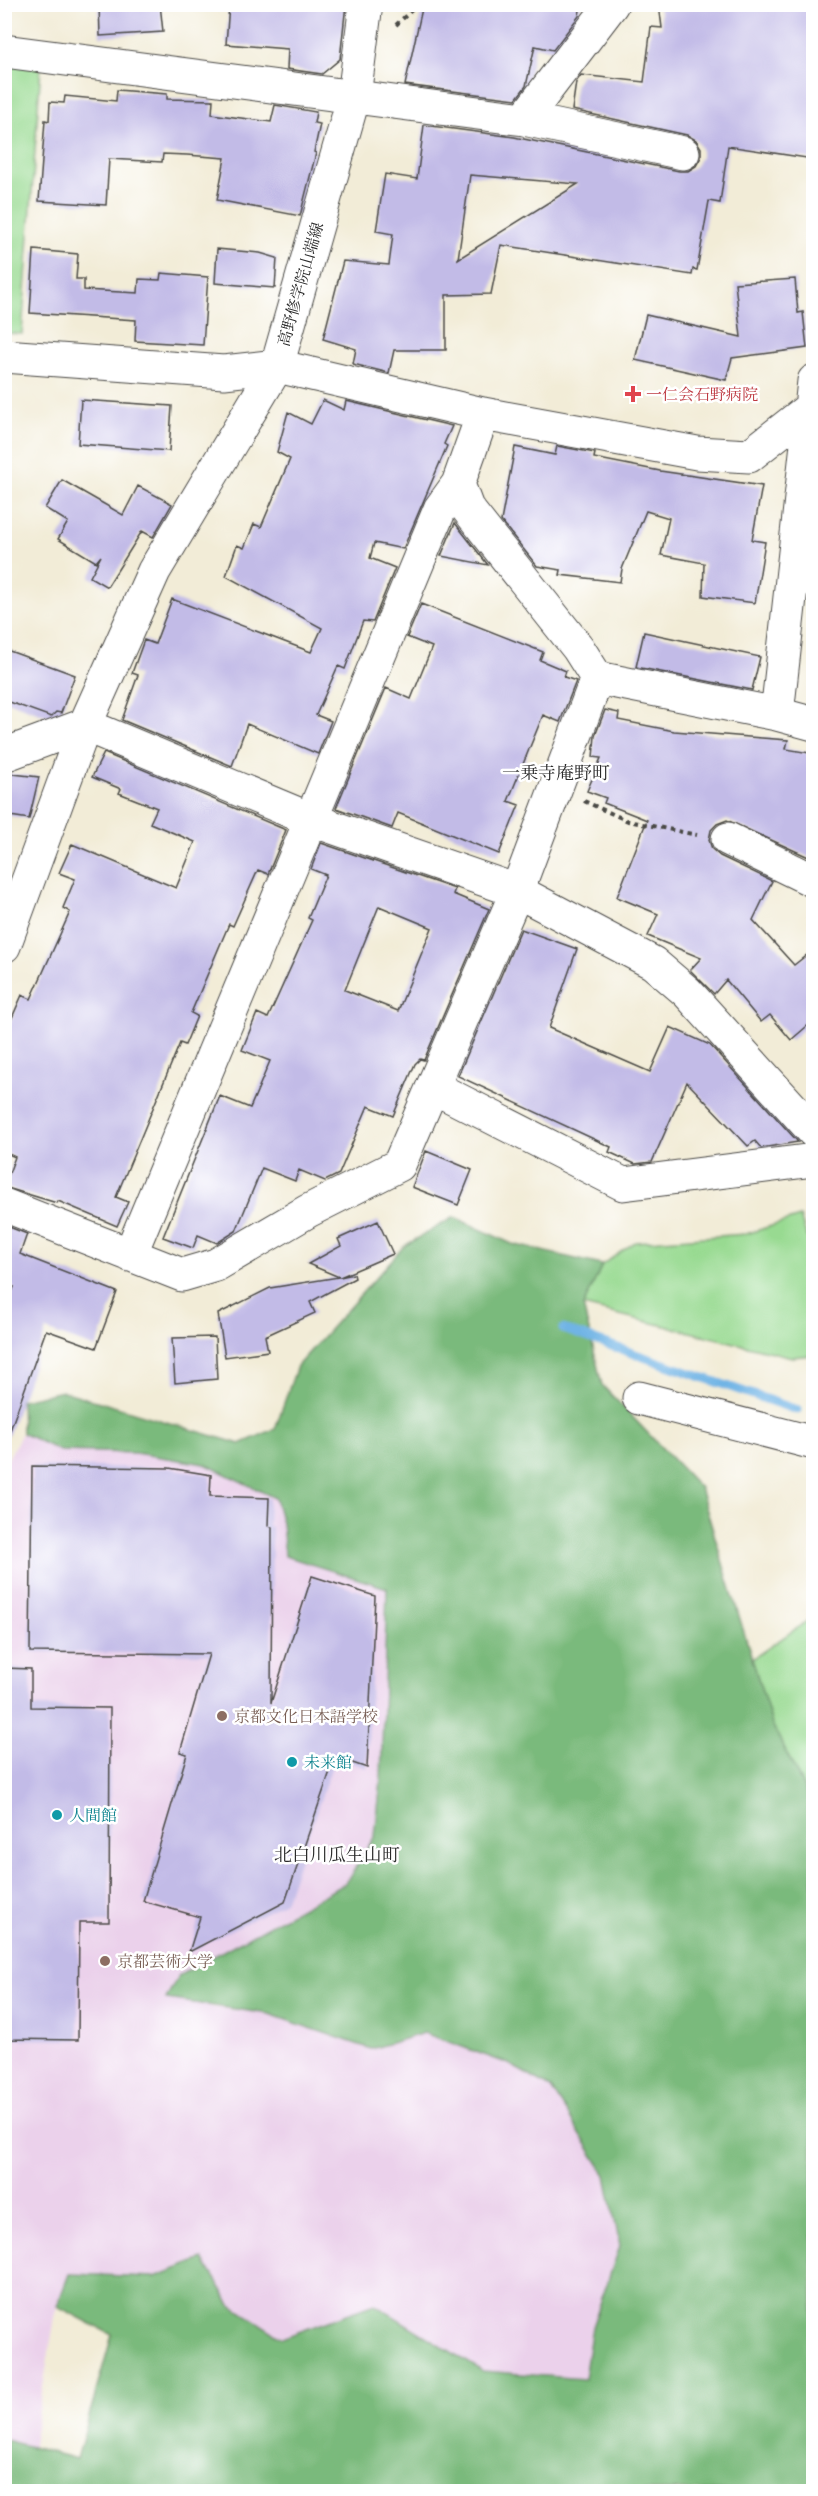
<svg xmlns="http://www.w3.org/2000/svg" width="818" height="2496" font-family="'Libre Caslon Text','Noto Serif JP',serif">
<rect width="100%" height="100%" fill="#fff"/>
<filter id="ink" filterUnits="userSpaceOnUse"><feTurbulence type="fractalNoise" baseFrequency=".0167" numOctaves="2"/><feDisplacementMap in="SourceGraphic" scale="12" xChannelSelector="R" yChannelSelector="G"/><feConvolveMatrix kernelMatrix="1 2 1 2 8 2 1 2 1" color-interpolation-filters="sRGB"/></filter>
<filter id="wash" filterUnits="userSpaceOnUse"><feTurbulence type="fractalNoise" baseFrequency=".008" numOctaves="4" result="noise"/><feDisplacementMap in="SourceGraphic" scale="24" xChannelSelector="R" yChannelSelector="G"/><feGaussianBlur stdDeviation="1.35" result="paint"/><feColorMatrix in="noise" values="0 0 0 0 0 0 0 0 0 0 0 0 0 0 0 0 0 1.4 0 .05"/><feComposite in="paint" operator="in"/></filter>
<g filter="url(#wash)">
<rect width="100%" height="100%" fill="#f2ecd7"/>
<path fill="#ebd1eb" d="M22,1433L60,1451L135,1453L205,1464L275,1498L282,1523L285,1556L387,1588L381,1780L375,1836L346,1883L178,1976L211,2007L269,2014L371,2049L424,2033L509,2064L551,2088L606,2175L620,2246L592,2327L584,2379L482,2371L374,2304L282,2338L231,2305L202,2259L155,2277L69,2274L57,2306L25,2491H5L4,1466Z"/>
<path fill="#98da91" stroke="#62825e" stroke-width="1.5" d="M4,62L41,66L22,334L5,333Z
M800,1217L813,1253V1355L792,1357L583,1306L602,1265L635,1242L746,1234Z
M813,1617V1806L772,1724L752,1659Z"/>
<path fill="#7aba7b" stroke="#527253" stroke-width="1.5" d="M454,1217L512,1244L602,1265L583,1306L602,1385L700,1488L772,1724L813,1806V2491H5V2440L77,2459L112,2335L57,2306L69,2274L155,2277L203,2259L231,2305L282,2338L374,2304L482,2371L584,2379L592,2327L620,2246L606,2175L551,2088L509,2064L424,2033L371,2049L269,2014L166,1999L178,1976L346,1883L375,1836L381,1780L387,1588L285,1556L282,1523L275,1498L205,1464L135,1453L60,1451L22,1433L21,1400L63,1391L240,1444L275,1429L297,1366L404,1246Z"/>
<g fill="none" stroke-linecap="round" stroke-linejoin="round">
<path stroke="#6fb4e5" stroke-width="9" d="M563,1329L797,1410"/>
</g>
<g id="blocks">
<path fill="#c2bbe7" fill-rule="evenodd" d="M99,4H160L163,32L100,36Z
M255,4H346L340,59L322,74L287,69L288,49L226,44L229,5Z
M423,4H581L579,16L553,50L535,46L526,86L516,99L405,85Z
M659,4H813V159L728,146L720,203L709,201L697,270L693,269L692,275L501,245L491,294L446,295V350H394L389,373L353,364L356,349L323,339L343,261L389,265L393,234L376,231L385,174L417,179L424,125L514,137L679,171H688L696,166L701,157V148L696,140L687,135L572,110L576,82L581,75L644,82L651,27L662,28ZM470,175L578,184L458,259Z
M117,90L167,94V99L213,100L212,114L271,122L275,105L316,112L314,123L320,124L314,152L316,153L300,216L217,200L225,158L187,155L163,154L162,162L109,159L106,205L39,201L45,120L49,121L50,102L64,103L65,96L116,101Z
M217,249L260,253L277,258L275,288L215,283Z
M34,250L78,254L76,279H84V290L138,293L139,279L160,280L161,273L208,277L203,345L135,341L136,320L30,313Z
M795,279L798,313L803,312L807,348L732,358L726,380L635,360L646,315L741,337L735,283Z
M81,400L172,406L169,451L78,444Z
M323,400L344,410L346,401L452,426L444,444L447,446L403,549L374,543L370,558L395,568L373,622L363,621L345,669L338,666L316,715L331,721L318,754L247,724L232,766L122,720L138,675L132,673L144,640L155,644L172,599L311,652L322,628L226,576L237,545L244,548L254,524L261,527L290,459L277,452L288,412L311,424Z
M557,446L595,453L594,458L660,471L762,486L752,540L765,542L755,603L703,596L704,563L661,555L669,518L646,511L622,569L620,582L560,575L561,570L537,566L501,521L515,447L555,455Z
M62,480L123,515L138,486L172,504L153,537L142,531L107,587L90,577L101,556L96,562L58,539L68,522L45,508Z
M455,523L488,565L441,556Z
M421,604L543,652L540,660L566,671L564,677L576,681L560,722L543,715L508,801L519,805L499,854L398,813L392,828L336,808L386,688L411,699L432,647L407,637Z
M644,632L760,657L752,690L636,667Z
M4,649L75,675L61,713L56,712L51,717L4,700Z
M605,710L619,713L618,720L674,731L788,740L786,749L810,753L809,759L813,760V859L727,820L717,824L711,830L709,840L712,849L720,856L772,881L753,920L794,965L813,950V1021L791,1040L770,1015L761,1022L726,980L714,994L690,970L701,958L648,936L658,914L617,897L647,820L604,803L606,798L587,791L601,758L593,757L595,736Z
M104,753L286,830L268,874L258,870L233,926L229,924L191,1013L197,1016L185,1045L180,1043L116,1197L128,1202L117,1226L58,1201L57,1203L4,1187L15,1157L4,1152V1036L22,995L31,999L70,912L63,908L75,879L59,873L72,844L176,888L195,842L150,823L157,808L119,793L121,789L92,777Z
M4,773L39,777L29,819L4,815Z
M321,843L455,889L453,894L489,909L424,1060L420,1059L415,1064L393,1116L368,1106L339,1174L325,1181L299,1170L295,1181L262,1168L236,1231L217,1243L198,1235L193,1248L163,1237L220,1096L250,1108L270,1061L242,1050L257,1013L268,1018L312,920L308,918L326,875L311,869ZM379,906L432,928L398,1011L345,990Z
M521,929L577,949L549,1028L650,1072L670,1027L710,1045L798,1142L761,1148L755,1141L748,1146L687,1082L652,1162L635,1164L609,1152L611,1147L458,1076Z
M426,1151L472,1170L458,1205L412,1187Z
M378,1221L393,1254L340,1277L354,1274L355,1278L310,1302L315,1313L265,1336L268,1351L225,1357L218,1314L270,1288L339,1277L308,1264L341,1246L338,1239Z
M4,1225L27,1234L20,1254L117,1292L96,1348L46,1330L8,1436H4V1311L14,1287H4Z
M215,1337L217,1379L175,1383L172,1338Z
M32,1466L169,1468L211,1475L210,1496L269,1498L268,1526L272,1527L271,1703L312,1576L375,1596L367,1768L335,1757L285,1902L189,1952L200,1917L143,1901L187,1754L180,1752L209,1654L30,1652Z
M4,1668L31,1669V1707L110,1708L109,1922H79L78,2040L4,2039Z"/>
</g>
</g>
<g filter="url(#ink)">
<use href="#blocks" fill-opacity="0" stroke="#494845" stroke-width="1.5"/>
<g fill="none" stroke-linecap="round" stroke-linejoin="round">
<defs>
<path id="minor" d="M4,51L524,119L612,4
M524,119L683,153
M483,414L458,484L467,508L578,648L597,678L777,714L814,724
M597,678L517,891L653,963L687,992L814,1132
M777,714L814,381
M4,755L85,725L312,820L517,891L399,1165L308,1211L216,1265L182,1275L4,1205
M728,839L814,881
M4,946L85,725L154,571L277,366L483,414L697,453L749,456L809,409L814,410
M433,1087L623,1184L814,1160
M130,1255L440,509L458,484
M639,1398L814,1443"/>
<path id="major" d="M4,356L224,372L277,366L354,96L366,4"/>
</defs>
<use href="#minor" stroke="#494845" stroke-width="35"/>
<use href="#major" stroke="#494845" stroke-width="35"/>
<path stroke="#494845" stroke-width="4" stroke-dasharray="4.5 4.5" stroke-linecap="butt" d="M396,25L418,4
M584,801L628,821L697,835"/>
<use href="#minor" stroke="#fff" stroke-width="33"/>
<use href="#major" stroke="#fff" stroke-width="33"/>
</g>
</g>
<path fill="#e0444e" stroke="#fff" stroke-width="2" d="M630 385h6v6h6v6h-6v6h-6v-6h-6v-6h6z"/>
<g fill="#8d6e63" stroke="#fff" stroke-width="2">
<circle cx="222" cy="1716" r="6"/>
<circle cx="105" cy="1961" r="6"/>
</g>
<g fill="#0f9aa8" stroke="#fff" stroke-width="2">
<circle cx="292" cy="1762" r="6"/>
<circle cx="57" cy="1815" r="6"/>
</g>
<g text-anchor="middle" stroke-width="5" stroke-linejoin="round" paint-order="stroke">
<g font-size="16" fill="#2b2b2b" stroke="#fff">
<text transform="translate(300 284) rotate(-74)" y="6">高野修学院山端線</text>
</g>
<g font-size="16" fill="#be3a42" stroke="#fff" text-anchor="start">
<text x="646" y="400">一仁会石野病院</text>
</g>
<g font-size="16" fill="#785e54" stroke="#fff" text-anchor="start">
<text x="234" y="1722">京都文化日本語学校</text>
<text x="117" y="1967">京都芸術大学</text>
</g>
<g font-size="16" fill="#0d838f" stroke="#fff" text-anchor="start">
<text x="304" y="1768">未来館</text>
<text x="69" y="1821">人間館</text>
</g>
<g font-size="18" fill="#2b2b2b" stroke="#fff">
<text x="556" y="779">一乗寺庵野町</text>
<text x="337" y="1861">北白川瓜生山町</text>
</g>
</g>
<rect width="818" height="2496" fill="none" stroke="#fff" stroke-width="24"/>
</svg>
